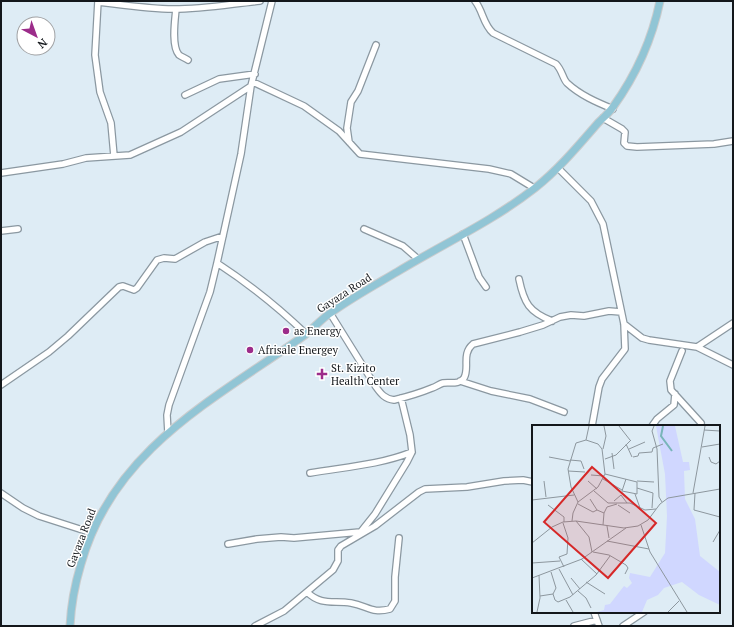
<svg xmlns="http://www.w3.org/2000/svg" width="734" height="627" font-family="'PT Serif',serif">
<rect width="100%" height="100%" fill="#deecf5"/>
<g fill="none" stroke-linecap="round" stroke-linejoin="round">
<defs>
<path id="minor" d="M98,1L95,55L100,92L111,123L114,156
M475,1C483,11 483,24 493,33L556,64C562,70 563,79 567,83C580,95 596,102 613,109
M98,2C122,5 145,8 168,9C199,10 230,4 260,1
M176,9C175,20 171,46 179,55C182,57 185,58 188,60
M253,82L304,106L339,131L360,154L489,169L511,174L534,188
M185,95L219,79L255,74
M603,118L622,129L625,132L624,143L627,146L637,147L714,144L733,141
M349,142L347,128L351,102L358,91L376,45
M558,168L591,201L603,224L624,324L625,349L602,379L599,387L592,426
M1,173L63,164L86,158L130,155L181,132L251,86
M364,229L403,246L418,259
M1,231L18,229
M463,234L479,277L486,287
M217,263C249,284 278,307 306,334
M519,279C524,303 529,312 552,321
M330,313L376,387C381,394 385,399 394,400C406,397 420,393 432,388C436,387 439,384 443,383C450,382 459,385 464,378C470,368 461,354 473,344L520,332L543,325L560,317L571,315L584,316L609,311L621,312
M624,324L642,338L649,340L697,347L733,365
M697,347L733,323
M682,351L670,381L671,390L701,423
M460,381L491,391L530,399L564,412
M1,385L49,352L68,336L119,287L123,286L134,290L137,288L157,260L164,258L175,259L205,242L223,236
M652,426L657,419L674,405L675,394
M168,433L167,415L169,405L210,292L217,263L241,154L251,86L272,1
M310,473C345,467 379,465 412,452
M1,493L23,508L39,516L92,533
M359,534L375,514L407,462L412,452L410,435L401,398
M228,544L257,539L281,537L294,538L360,532
M307,592C321,606 334,600 351,603C368,606 372,614 390,609L395,601V577L399,538
M594,612L599,626
M255,626L284,611L333,570L338,561V550L341,546L375,526L419,492L425,489L467,487L504,481L523,480L533,482
M574,626L597,620
M623,626L644,612"/>
<path id="major" d="M70,626C71,605 75,584 81,564C113,449 215,399 305,335C314,328 322,318 332,312C353,297 375,285 397,272C443,244 493,221 535,188C559,169 578,146 598,123C603,118 609,113 613,107C636,75 652,40 660,1"/>
</defs>
<use href="#minor" stroke="#8b98a1" stroke-width="8"/>
<use href="#major" stroke="#cbcccd" stroke-width="9"/>
<use href="#minor" stroke="#fff" stroke-width="5.5"/>
<use href="#major" stroke="#91c5d5" stroke-width="7"/>
</g>
<g fill="#9c2c8a" stroke="#fff" stroke-width="1.5">
<circle cx="286" cy="331" r="4"/>
<circle cx="250" cy="350" r="4"/>
<path d="M320 368h4v4h4v4h-4v4h-4v-4h-4v-4h4z"/>
</g>
<g text-anchor="middle" stroke-width="3" stroke-linejoin="round" paint-order="stroke">
<g font-size="11" fill="#13171b" stroke="#fff">
<text transform="translate(344 293) rotate(-33)" y="4">Gayaza Road</text>
<text transform="translate(81 538) rotate(-69)" y="4">Gayaza Road</text>
</g>
<g font-size="11" fill="#13171b" stroke="#fff" text-anchor="start">
<text x="294" y="335">as Energy</text>
<text x="258" y="354">Afrisale Energey</text>
<text x="331" y="372">St. Kizito<tspan x="331" dy="13">Health Center</tspan></text>
</g>
</g>
<g transform="translate(532 425)">
<rect width="188" height="188" fill="#deecf5"/>
<path d="M124,1H143L151,37H157L158,45L152,46L153,74L163,94L168,131L188,147V180L167,170L150,157L132,163L126,170L115,175L110,187H65L72,185L73,180L78,179L92,161L95,163L100,158L97,153L98,148L118,152L133,128L135,91L133,49Z" fill="#d0d7ff"/>
<path fill="none" stroke="#79b5b9" stroke-width="2" d="M131,1L129,11L140,26"/>
<path fill="none" stroke="#8d979e" stroke-width="1" d="M87,1L98,15M122,1L120,6L125,24L127,72L130,77M172,5L188,6M54,15L57,1M94,19L100,32M170,22L188,19M71,24L74,11L72,1M97,24L113,17M80,28L82,44M17,32L38,36M101,32L106,31L107,28L120,27L121,23L131,19M177,32L179,37L184,39L188,36M73,34L84,30L99,15M38,35L49,36L52,44M36,46L53,47M73,49L105,57V69L90,66L94,54M59,50L72,51M71,54L90,65M12,56L14,72M56,56L65,64M105,56L122,57M105,63L121,68L120,83M62,66L76,78H98L113,85L124,84M161,68L173,1M163,68L162,85L188,92M103,69L108,83M58,74L65,85M0,75L42,70M82,76L89,70L95,78M46,79L61,87L65,85L72,88L71,100M16,80L32,92V97M86,80L98,88M72,88L75,82L85,79M40,96L41,88L46,77L66,62L73,49L70,24L66,19L54,15L44,18L36,44L39,62L46,77M44,96L57,112L60,127M31,98L36,113L35,129L27,132L32,142M109,100L118,127L155,187M75,101L77,113M75,116L117,124M181,117L188,105M0,118L20,102L31,97L44,96L92,103L106,101L116,95L128,79L136,73L188,64M61,127L77,130L94,140L96,143L93,149M53,133L68,146M49,134L65,149M0,138L28,136M27,144L41,170M19,147L24,163L21,169L23,175L26,177L38,172L64,150L78,131M0,153L50,134L94,103M39,153L48,164M54,157L73,169M46,166L54,173L59,183M8,171L21,169M34,175L41,187M5,187L8,173L7,150M136,187L147,176"/>
<path fill="#d62828" fill-opacity="0.15" stroke="#d62828" stroke-width="2" d="M60,42L124,98L76,153L12,97Z"/>
<rect width="188" height="188" fill="none" stroke="#13171b" stroke-width="2"/>
</g>
<rect width="734" height="627" fill="none" stroke="#13171b" stroke-width="4"/>
<g transform="translate(36 36) rotate(139)"><circle r="19" fill="#ffffff" stroke="#a1a2a4"/>
<path d="M0-3L7 15L0 10L-7 15Z" fill="#9c2c8a"/>
<text y="-6" font-size="11" font-weight="bold" text-anchor="middle" fill="#13171b">N</text>
</g>
</svg>
